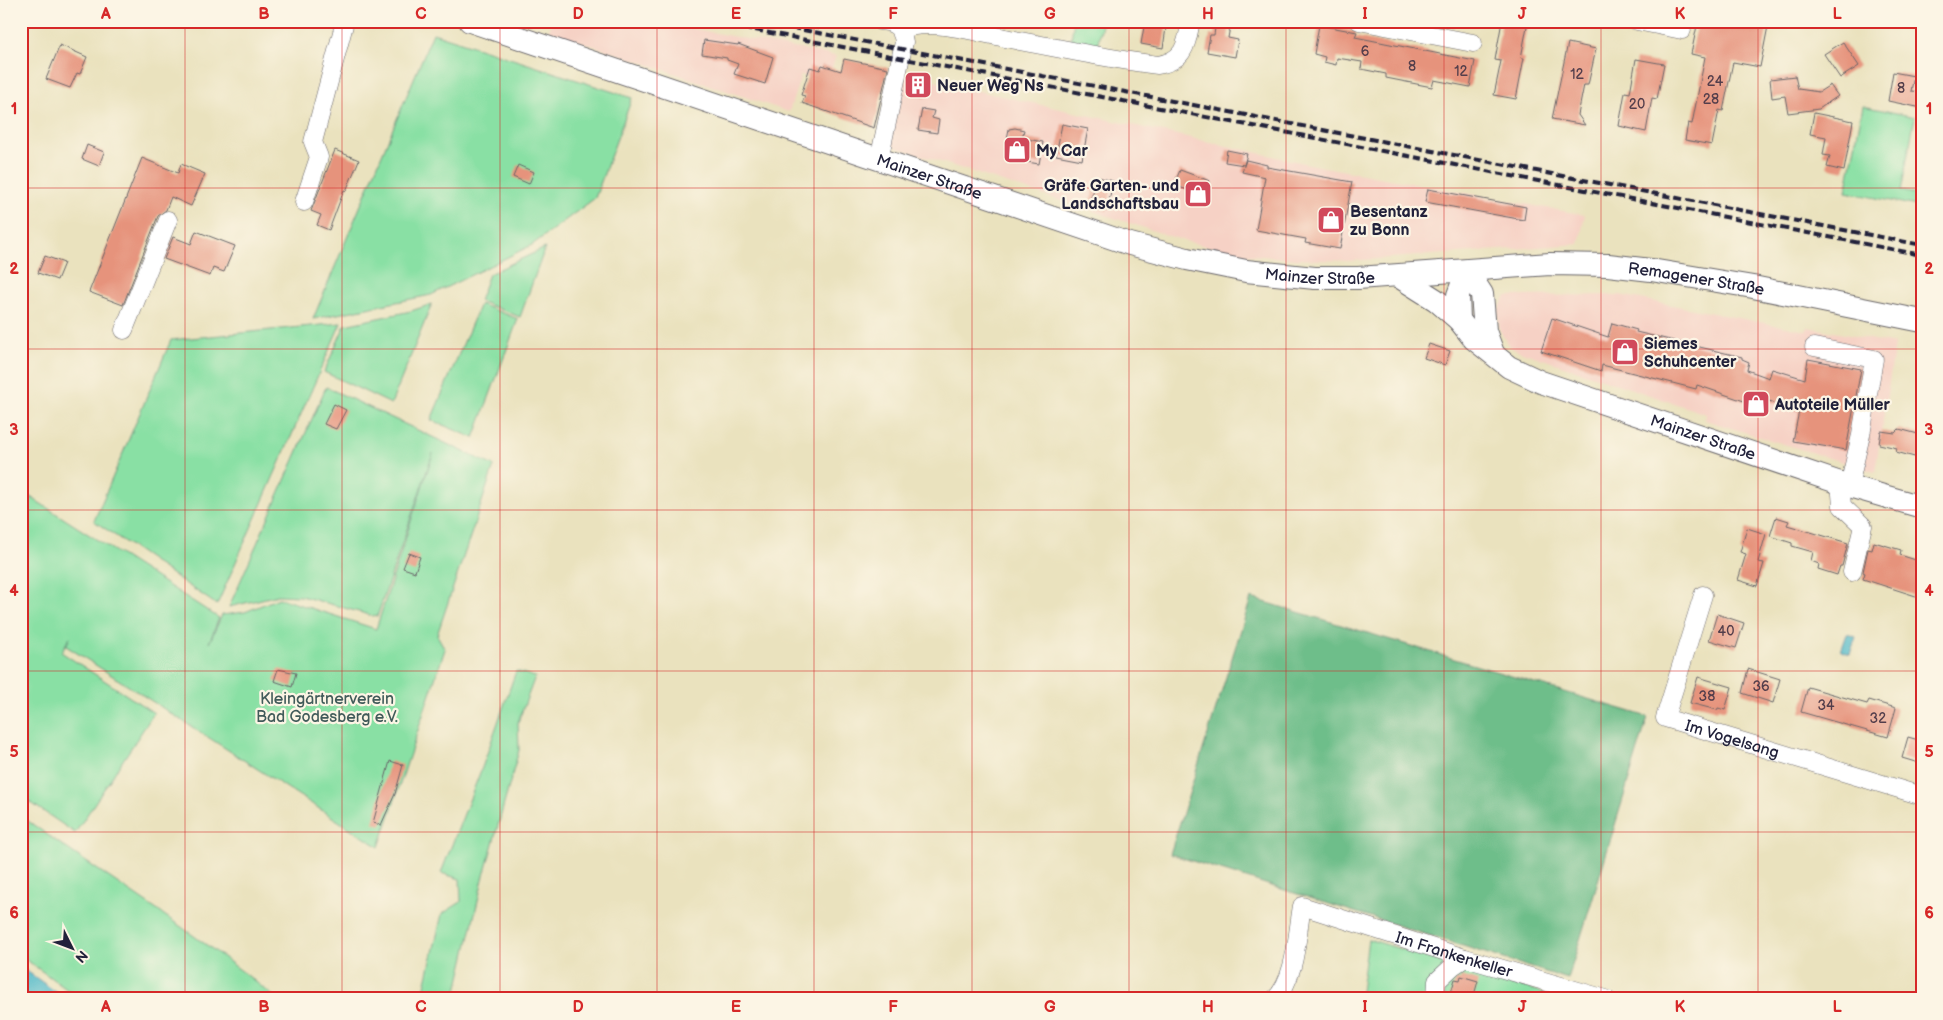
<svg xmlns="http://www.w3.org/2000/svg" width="1943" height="1020" font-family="'Balsamiq Sans',sans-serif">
<rect width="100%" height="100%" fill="#fcf5e5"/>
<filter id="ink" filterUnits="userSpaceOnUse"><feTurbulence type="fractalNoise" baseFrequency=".02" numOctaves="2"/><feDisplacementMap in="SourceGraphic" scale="10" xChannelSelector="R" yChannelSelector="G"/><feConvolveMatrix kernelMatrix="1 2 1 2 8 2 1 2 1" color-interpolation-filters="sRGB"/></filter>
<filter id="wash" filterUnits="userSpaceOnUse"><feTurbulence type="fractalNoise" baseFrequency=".0096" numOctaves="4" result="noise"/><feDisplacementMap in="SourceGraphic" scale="20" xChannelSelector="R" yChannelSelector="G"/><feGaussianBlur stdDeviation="1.12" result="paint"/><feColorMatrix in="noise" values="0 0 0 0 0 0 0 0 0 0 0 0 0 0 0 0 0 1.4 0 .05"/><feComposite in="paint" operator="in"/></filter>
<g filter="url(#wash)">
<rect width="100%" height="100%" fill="#eae2be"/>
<path fill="#f6d1c5" d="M552,21H653L836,56L827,83L801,75L789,112L549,31Z
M906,75L1313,165L1585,215L1579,244L1349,261L1296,259L1239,254L1185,241L889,145Z
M1620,295L1806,331L1808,327L1895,344L1875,472L1705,420L1706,414L1513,349L1507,343L1499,329L1498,311L1506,296Z"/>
<path fill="#89e0a4" stroke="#568170" d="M1074,21H1103L1096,50L1070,45Z
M433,33L632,98L595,198L532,245L431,295L313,319Z
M1863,106L1915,117L1901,191L1922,195V207L1846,192Z
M545,248L520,317L479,301L489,274Z
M432,304L391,404L324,372L345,325L411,311Z
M480,304L518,319L474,438L431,420Z
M341,323L217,605L94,521L171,340Z
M326,387L494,466L437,635L445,649L379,847L66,646L70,637L61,652L154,713L75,833L21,796V491L219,618L209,643L222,615L245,612L279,598L376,629L433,453L377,617L301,596L278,595L229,607Z
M516,671L535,677L518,722L519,750L482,883L455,999H422L442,914L461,902L460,879L441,873L483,765Z
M21,816C106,878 196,932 277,999H80L21,956Z
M1368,939L1563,999H1360Z"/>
<path fill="#6ebe8a" stroke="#487062" d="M1251,598L1648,717L1568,979L1170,854Z"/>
<path fill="#4bb7c7" stroke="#366c81" d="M1847,634L1856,637L1850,654L1841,651Z
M21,967L66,999H21Z"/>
<g id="blocks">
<path fill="#e6937b" d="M1145,21H1167L1163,48L1141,44Z
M1216,21H1231L1228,38L1238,40L1235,57L1207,52L1210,35H1214Z
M1502,21H1528L1521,58H1524L1516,99L1494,95L1501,61L1495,60Z
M1698,21H1769L1760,67L1733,62L1723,111L1719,110L1712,145L1685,140L1688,123L1692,124L1705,57L1691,54Z
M1319,25L1357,32L1355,37L1475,61L1470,87L1434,80L1432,87L1386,78V74L1361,69L1362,62L1337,58L1336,65L1324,62L1325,57L1314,54Z
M704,40L738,45V44L773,57L765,84L734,74L738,64L727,60V58L702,54Z
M1843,42L1859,66L1840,78L1824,54Z
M1568,43L1596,49L1588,85H1584L1578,115L1585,125L1552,119Z
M60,45L87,57L80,74L77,73L70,88L46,79Z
M844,59L888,68L874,128L802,103L805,96L801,95L810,67L820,70L822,65L841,71Z
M1636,59L1664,64L1657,99L1652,98L1646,132L1619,126L1625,92L1630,93Z
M1893,72L1914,76L1911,91L1922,92V108L1888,101Z
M1795,76L1798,89L1819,92L1830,85L1838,96L1819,109L1788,113L1785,96L1772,98L1770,79Z
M915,79L928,82L925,98L912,95Z
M922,109L934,111L932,118L939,120L937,133L918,130Z
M1814,113L1853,121L1844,171L1827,167L1830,156L1823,155L1826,137L1810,134Z
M1062,124L1088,129L1082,160L1056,155Z
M1015,128L1024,130L1022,138L1043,142L1039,164L1010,159L1011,150L1005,149L1009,129Z
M87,145L104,152L99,166L82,159Z
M335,150L359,160L346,191L344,190L329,230L317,225L321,215L311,211Z
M1227,150L1247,154L1244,165L1225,162Z
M142,158L178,173L181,164L205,174L191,206L171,197L166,210L158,216L123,305L89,292Z
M1246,160L1267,165V167L1352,182L1340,249L1305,243L1306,239L1256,230L1265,177L1242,172Z
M518,165L534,172L529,184L513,177Z
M1180,170L1210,181L1206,197L1174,185Z
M1098,177L1113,181L1107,211L1089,205Z
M1428,189L1526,207L1524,220L1425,202Z
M196,231L235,246L224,272L213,268L210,276L164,259L173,237L191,244Z
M45,256L64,263L57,280L38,273Z
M1552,318L1608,337L1612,323L1637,330L1636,332L1742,357V359L1749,362L1747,370L1769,378L1772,369L1805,379L1808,359L1861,369L1846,450L1793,441L1799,411L1766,400L1760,416L1744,411L1747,402L1697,385L1696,389L1602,365L1601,371L1541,351Z
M1429,344L1450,351L1445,365L1424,358Z
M334,404L346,410L336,429L324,424Z
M1899,429L1922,435V459L1896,452L1897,448L1879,444L1881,431L1895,433Z
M1776,517L1789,521L1787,525L1848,543L1842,566H1840L1837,575L1818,569L1819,564L1811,561L1813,552L1792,546V543L1770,536Z
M1747,528L1766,534L1758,562L1764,563L1757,586L1738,580L1746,554L1740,552Z
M1874,542L1901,550L1900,555L1922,562V598L1863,579L1865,573L1863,572L1868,549L1872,550Z
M409,553L420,557L415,572L403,568Z
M1717,614L1744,623L1736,648L1709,640Z
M278,669L296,673L292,687L274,681Z
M1748,669L1780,679L1773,703L1742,693Z
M1698,677L1732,687L1725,710L1718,708L1717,710L1690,703Z
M1808,687L1867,704L1869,700L1896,708L1888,737L1801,712Z
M1908,737L1922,741V764L1902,758Z
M390,761L403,765L395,794L381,825L373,823Z
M1461,976L1478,981L1473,999H1449L1455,979L1460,980Z"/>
</g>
</g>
<g filter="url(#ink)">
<use href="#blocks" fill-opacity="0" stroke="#686569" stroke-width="1"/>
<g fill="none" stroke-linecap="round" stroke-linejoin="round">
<defs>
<g id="minor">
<path d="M1359,21L1473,43"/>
<path d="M1637,21L1682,30"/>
<path d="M901,30C930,17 980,33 1010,39C1059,48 1108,59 1158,65C1185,60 1186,45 1191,21"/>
<path d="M879,160L904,42C902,27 894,22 880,21"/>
<path d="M304,202L319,157L313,142L345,21"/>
<path d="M124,330L168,220"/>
<path d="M1814,347L1874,359L1861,435L1849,486"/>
<path d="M1840,482L1842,506L1863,526L1852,572"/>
<path id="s1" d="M1703,595L1665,718L1922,796"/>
<path id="s2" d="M1275,999C1296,979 1297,934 1302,906L1465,958L1606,999"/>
<path d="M1436,999L1437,981L1453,966L1465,958"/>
</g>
<g id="major">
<path id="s3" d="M470,21L1130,244L1187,259L1246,271L1315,278H1358L1550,264L1608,265L1651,270L1753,287L1922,321"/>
<path d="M1467,271L1482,294L1485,331L1493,353"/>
<path id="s4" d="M1398,276L1436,300L1459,320L1474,339L1509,367L1541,382L1849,486L1922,507"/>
<path d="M1459,320L1458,295L1467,271"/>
</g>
</defs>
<use href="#minor" stroke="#686569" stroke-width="19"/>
<use href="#major" stroke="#686569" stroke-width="24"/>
<use href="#minor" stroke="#fff" stroke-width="18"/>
<use href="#major" stroke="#fff" stroke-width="22"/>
<path stroke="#22223b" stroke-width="4" stroke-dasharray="8 4" stroke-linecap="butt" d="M708,21L1922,255
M756,21L1922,245"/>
</g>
</g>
<path fill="none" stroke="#d62828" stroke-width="1" stroke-opacity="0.55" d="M185,21V999M342,21V999M500,21V999M657,21V999M814,21V999M972,21V999M1129,21V999M1286,21V999M1444,21V999M1601,21V999M1758,21V999M21,188H1922M21,349H1922M21,510H1922M21,671H1922M21,832H1922"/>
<defs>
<symbol id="building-square" viewBox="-11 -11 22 22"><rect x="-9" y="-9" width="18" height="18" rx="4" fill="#d1495b" stroke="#fcf5e5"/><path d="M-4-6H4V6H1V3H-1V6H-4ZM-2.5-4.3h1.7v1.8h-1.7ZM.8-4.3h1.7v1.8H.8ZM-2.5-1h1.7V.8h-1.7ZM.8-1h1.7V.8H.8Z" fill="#fff"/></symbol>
<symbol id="shop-square" viewBox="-11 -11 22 22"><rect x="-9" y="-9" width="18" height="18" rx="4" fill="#d1495b" stroke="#fcf5e5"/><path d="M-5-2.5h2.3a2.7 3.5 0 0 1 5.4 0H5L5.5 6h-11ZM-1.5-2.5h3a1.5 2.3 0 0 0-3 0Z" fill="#fff"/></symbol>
</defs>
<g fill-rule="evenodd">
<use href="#building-square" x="902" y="69" width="32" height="32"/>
<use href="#shop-square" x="1001" y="134" width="32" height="32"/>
<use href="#shop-square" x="1182" y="178" width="32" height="32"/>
<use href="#shop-square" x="1315" y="204" width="32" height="32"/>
<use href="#shop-square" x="1609" y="336" width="32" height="32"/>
<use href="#shop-square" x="1740" y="388" width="32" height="32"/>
</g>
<g text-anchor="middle" stroke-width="4.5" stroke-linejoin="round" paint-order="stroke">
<g font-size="14" fill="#533e4b">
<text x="1365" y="56">6</text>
<text x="1412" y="71">8</text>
<text x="1461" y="76">12</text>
<text x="1577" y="79">12</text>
<text x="1715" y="86">24</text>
<text x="1901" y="93">8</text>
<text x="1711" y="104">28</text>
<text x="1637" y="109">20</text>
<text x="1726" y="636">40</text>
<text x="1761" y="691">36</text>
<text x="1707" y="701">38</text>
<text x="1826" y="710">34</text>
<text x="1878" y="723">32</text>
</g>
<g font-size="16" font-weight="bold" fill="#22223b" stroke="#fcf5e5" text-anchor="start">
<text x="937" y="91">Neuer Weg Ns</text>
<text x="1036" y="156">My Car</text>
<text x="1179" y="191" text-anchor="end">Gräfe Garten- und<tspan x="1179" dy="18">Landschaftsbau</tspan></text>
<text x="1350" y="217">Besentanz<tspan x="1350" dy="18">zu Bonn</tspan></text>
<text x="1644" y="349">Siemes<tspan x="1644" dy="18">Schuhcenter</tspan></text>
<text x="1775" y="410">Autoteile Müller</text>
</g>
<g font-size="16" fill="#22223b" stroke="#fcf5e5">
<text dy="6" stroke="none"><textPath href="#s3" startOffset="485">Mainzer Straße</textPath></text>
<text dy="6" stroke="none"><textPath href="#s3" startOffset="890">Mainzer Straße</textPath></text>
<text dy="6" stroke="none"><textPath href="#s3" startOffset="1268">Remagener Straße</textPath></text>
<text dy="6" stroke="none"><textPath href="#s4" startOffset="351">Mainzer Straße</textPath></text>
<text dy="6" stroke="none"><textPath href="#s1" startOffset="199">Im Vogelsang</textPath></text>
<text dy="6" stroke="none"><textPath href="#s2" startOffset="258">Im Frankenkeller</textPath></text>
</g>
<g font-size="16" fill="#415b5a" stroke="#fcf5e5">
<text x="327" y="704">Kleingärtnerverein<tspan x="327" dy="18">Bad Godesberg e.V.</tspan></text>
</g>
</g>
<rect width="1943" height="1020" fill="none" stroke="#fcf5e5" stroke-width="55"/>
<g transform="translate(72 948) rotate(132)" stroke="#fcf5e5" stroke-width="4" paint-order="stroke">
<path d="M0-4L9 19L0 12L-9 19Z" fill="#22223b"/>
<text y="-8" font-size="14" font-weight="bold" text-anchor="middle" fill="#22223b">N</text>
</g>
<rect x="28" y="28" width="1888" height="964" fill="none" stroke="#d62828" stroke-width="2"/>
<g font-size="16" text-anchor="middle" font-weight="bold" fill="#d62828">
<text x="106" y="19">A</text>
<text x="264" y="19">B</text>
<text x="421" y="19">C</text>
<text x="578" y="19">D</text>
<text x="736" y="19">E</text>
<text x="893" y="19">F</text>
<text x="1050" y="19">G</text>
<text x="1208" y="19">H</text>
<text x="1365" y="19">I</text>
<text x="1522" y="19">J</text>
<text x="1680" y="19">K</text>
<text x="1837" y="19">L</text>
<text x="14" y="114">1</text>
<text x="1929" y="114">1</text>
<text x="14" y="274">2</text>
<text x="1929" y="274">2</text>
<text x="14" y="435">3</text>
<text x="1929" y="435">3</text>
<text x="14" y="596">4</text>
<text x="1929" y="596">4</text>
<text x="14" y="757">5</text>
<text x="1929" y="757">5</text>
<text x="14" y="918">6</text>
<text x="1929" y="918">6</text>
<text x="106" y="1012">A</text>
<text x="264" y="1012">B</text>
<text x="421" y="1012">C</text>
<text x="578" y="1012">D</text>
<text x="736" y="1012">E</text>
<text x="893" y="1012">F</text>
<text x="1050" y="1012">G</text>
<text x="1208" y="1012">H</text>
<text x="1365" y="1012">I</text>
<text x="1522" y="1012">J</text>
<text x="1680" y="1012">K</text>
<text x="1837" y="1012">L</text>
</g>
</svg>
